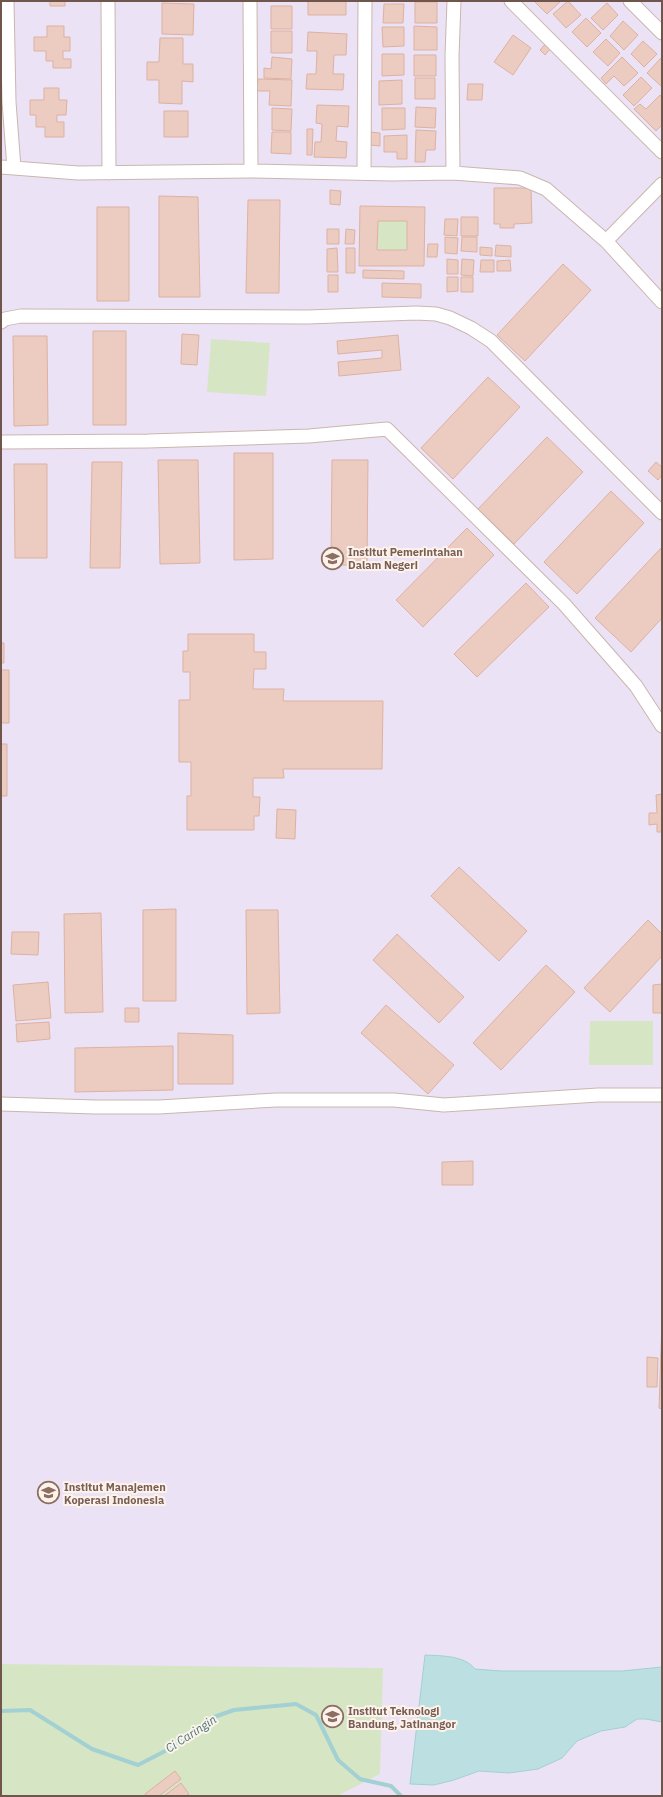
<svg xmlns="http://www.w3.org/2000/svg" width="663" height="1797" font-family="'IBM Plex Sans',sans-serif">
<rect width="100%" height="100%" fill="#faefe5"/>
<path fill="#ece2f6" d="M1,1H662V1796H1Z"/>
<path fill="#d6e6c5" d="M378,221H407V250H377Z
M211,339L270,343L268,370L209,366Z
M209,366L268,370L266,396L207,392Z
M590,1021H653V1065H589Z
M1,1664L383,1668L380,1774L337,1796H1Z"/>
<path fill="#bce0e1" stroke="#a3d0d2" d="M425,1655C441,1656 464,1655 475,1669L501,1671H622L662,1667V1722L646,1719H637L625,1727L601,1731L577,1741L562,1758L538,1769L509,1773L479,1771L454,1780L434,1785L410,1784Z"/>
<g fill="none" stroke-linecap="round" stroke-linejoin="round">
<path stroke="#a3d0d2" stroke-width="4" d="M1,1711L30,1710L92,1749L138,1765L167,1750L211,1718L234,1710L296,1704L316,1715L338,1760L360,1779L391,1786L401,1796"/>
</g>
<path fill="#ecccc0" stroke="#ddb1a2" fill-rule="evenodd" d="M50,1H65V6H50Z
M308,1H346V15H308Z
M534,1H561L547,14Z
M568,1L581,15L566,28L553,14Z
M415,2H437V23H415Z
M162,3L194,4L193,35L162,34Z
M607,3L618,15L603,30L591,18Z
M384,4H404L403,23H383Z
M271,6H292V29H271Z
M586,18L601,33L587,47L572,32Z
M623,21L638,35L624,50L610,36Z
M47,26H64V37H70V51H63V59H71V68H53V61H46V51H34V37H47Z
M414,26L437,27V50H414Z
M382,27H404V46L383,47Z
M271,31H292V53H271Z
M308,32L347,34L346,55H334L333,74H344L343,90L306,89L307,74H316L317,51H307Z
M513,35L531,48L513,75L494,62Z
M160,38H183V64H193V82L182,81V104L159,103V80H147V62H159Z
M606,39L620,53L608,66L593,52Z
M643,41L657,54L644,67L631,54Z
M547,42L552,47L545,55L540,50Z
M382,54H404V75L382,76Z
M414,55H436V76H414Z
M272,57L292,59L291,79L264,78V68L271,69Z
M622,57L638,73L624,86L614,76L606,84L601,78Z
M661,58L662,59V87L647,73Z
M641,77L652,88L634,106L623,95Z
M415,78H435V99H415Z
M258,79L292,80L291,106L269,105L270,91H257Z
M402,80V104L379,105V81Z
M468,84H483L482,100H467Z
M44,88H59V100H67L66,115H57V122H64V137H45V127H36V115H30V100H44Z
M660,95L662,98V125L656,131L634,109L640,104L646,109Z
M317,105L349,106L348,127L337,126L336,141L347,142L346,158L314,157L315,142H321L322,124L316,123Z
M416,107L436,108L435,128L415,127Z
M272,108L292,109L291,131L272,130Z
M382,108H405V129L382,130Z
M164,111H188V137H164Z
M307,129H313L312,155H307Z
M416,130L436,131L435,150H426L425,162H415Z
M272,132H291V154L271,153Z
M370,132L380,133V146L370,145Z
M407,135V159H397V152H384V136Z
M494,188H531L532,223L514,224V228H500V224H494Z
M330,190L341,191L340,205L330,204Z
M159,196L198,197L200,297H159Z
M248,200H280L279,293H246Z
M360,206L425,207L424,266H359ZM378,221H407V250H377Z
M97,207H129V301H97Z
M461,217H478V236H461Z
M445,219H458L457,236L444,235Z
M327,229H339V244H327Z
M346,229L355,230L354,244H345Z
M445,237L458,238L457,254L445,253Z
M462,237H477V252L461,251Z
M428,244H438L437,257H427Z
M496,245L511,246V257L495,256Z
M480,247L492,248V256L480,255Z
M337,248L338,272H327V249Z
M346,248H355V273H346Z
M447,259L458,260V274H447Z
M462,259L474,260L473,276L461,275Z
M481,260H494V272H480Z
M510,260L511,271H497V261Z
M563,264L591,290L525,361L497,335Z
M363,270L404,271V279L363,278Z
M328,275H338V292H328Z
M447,277H458V291L447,292Z
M461,277H473V292H461Z
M382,283L421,284V298L382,297Z
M93,331H126V425H93Z
M182,334L199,335L197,365L181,364Z
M398,335L401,370L339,376L338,362L382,358V350L338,354L337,341Z
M13,336H47L48,425L14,426Z
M488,377L520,407L453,479L421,448Z
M547,437L583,472L514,544L478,509Z
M234,453H273V559L234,560Z
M158,460H198L200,563L160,564Z
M332,460H368L367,565H331Z
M92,462H122L120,568H90Z
M656,462L662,467V475L658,480L648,471Z
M14,464H47V558H15Z
M611,491L644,523L577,594L544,562Z
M467,528L494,555L423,627L396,600Z
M662,547V618L631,652L595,618Z
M526,583L549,607L477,677L454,654Z
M188,634H254V652H266V669H254L253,689H284L283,701H383L382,769H283L284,778H253V797H260L259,816H254V830H187V796H191V762H179V700H190V672H183V651H188Z
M1,643H4V663H1Z
M1,670H9V723H1Z
M1,744H7V796H1Z
M662,794V832H657V824L649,825V813H657L656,795Z
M277,809L296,810L295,839L276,838Z
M459,867L527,931L499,961L431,896Z
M176,909V1001H143V910Z
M246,910H278L280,1013L247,1014Z
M101,913L103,1012L65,1013L64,914Z
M648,920L662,934V956L610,1012L584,988Z
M12,932H39L38,955L11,954Z
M397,934L464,997L439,1023L373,960Z
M546,965L575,992L501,1070L473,1043Z
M48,982L51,1018L16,1021L13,985Z
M662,984V1013H653V985Z
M386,1005L454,1065L428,1094L361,1033Z
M125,1008H139V1022H125Z
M49,1022L50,1039L17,1042L16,1024Z
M178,1033L233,1035V1084H178Z
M173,1046V1090L75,1092V1048Z
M473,1161V1185H442V1162Z
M662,1321V1409L659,1408Z
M647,1357L658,1358L657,1387H647Z
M175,1771L181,1779L159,1796H146L145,1794Z
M181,1783L189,1794L186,1796H164Z"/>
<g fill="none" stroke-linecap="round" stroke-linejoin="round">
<defs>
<path id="minor" d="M108,1L109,173
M250,1L251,171
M511,1L662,152
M630,1L662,33
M1,167L14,168L9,102L7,1
M14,168L78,173L251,171L392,174L453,173L520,178L546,189L606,241L662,302
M364,173L365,1
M453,173L452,56L454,1
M606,241L662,184
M1,322L5,319L21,316L308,317L416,313L436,314L450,318L471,328L491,341L662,513
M3,442L148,441L309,436L387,429L564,604L636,686L662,726
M1,1104L95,1107H159L276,1100H394L444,1105L598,1095H662"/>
</defs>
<use href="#minor" stroke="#cab6ad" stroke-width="15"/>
<use href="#minor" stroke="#fff" stroke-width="13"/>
</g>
<defs>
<symbol id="university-ring" viewBox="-11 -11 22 22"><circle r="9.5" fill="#fdf3eb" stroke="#8d6e63" stroke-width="1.5"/><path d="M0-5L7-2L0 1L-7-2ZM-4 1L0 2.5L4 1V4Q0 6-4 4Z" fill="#8d6e63"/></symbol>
</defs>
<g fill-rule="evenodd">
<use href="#university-ring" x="320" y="546" width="25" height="25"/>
<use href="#university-ring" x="36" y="1480" width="25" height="25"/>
<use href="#university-ring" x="320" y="1704" width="25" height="25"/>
</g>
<g text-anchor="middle" stroke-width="4" stroke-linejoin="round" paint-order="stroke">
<g font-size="11" font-weight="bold" fill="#785e54" stroke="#fdf3eb" text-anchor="start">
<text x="348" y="556">Institut Pemerintahan<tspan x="348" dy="13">Dalam Negeri</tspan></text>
<text x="64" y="1491">Institut Manajemen<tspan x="64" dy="13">Koperasi Indonesia</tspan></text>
<text x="348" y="1715">Institut Teknologi<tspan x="348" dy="13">Bandung, Jatinangor</tspan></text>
</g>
<g font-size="12" font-style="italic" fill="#46787a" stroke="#fdf3eb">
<text transform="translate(191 1734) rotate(-33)" y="4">Ci Caringin</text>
</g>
</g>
<rect width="663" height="1797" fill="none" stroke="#70554d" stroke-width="4"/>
</svg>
